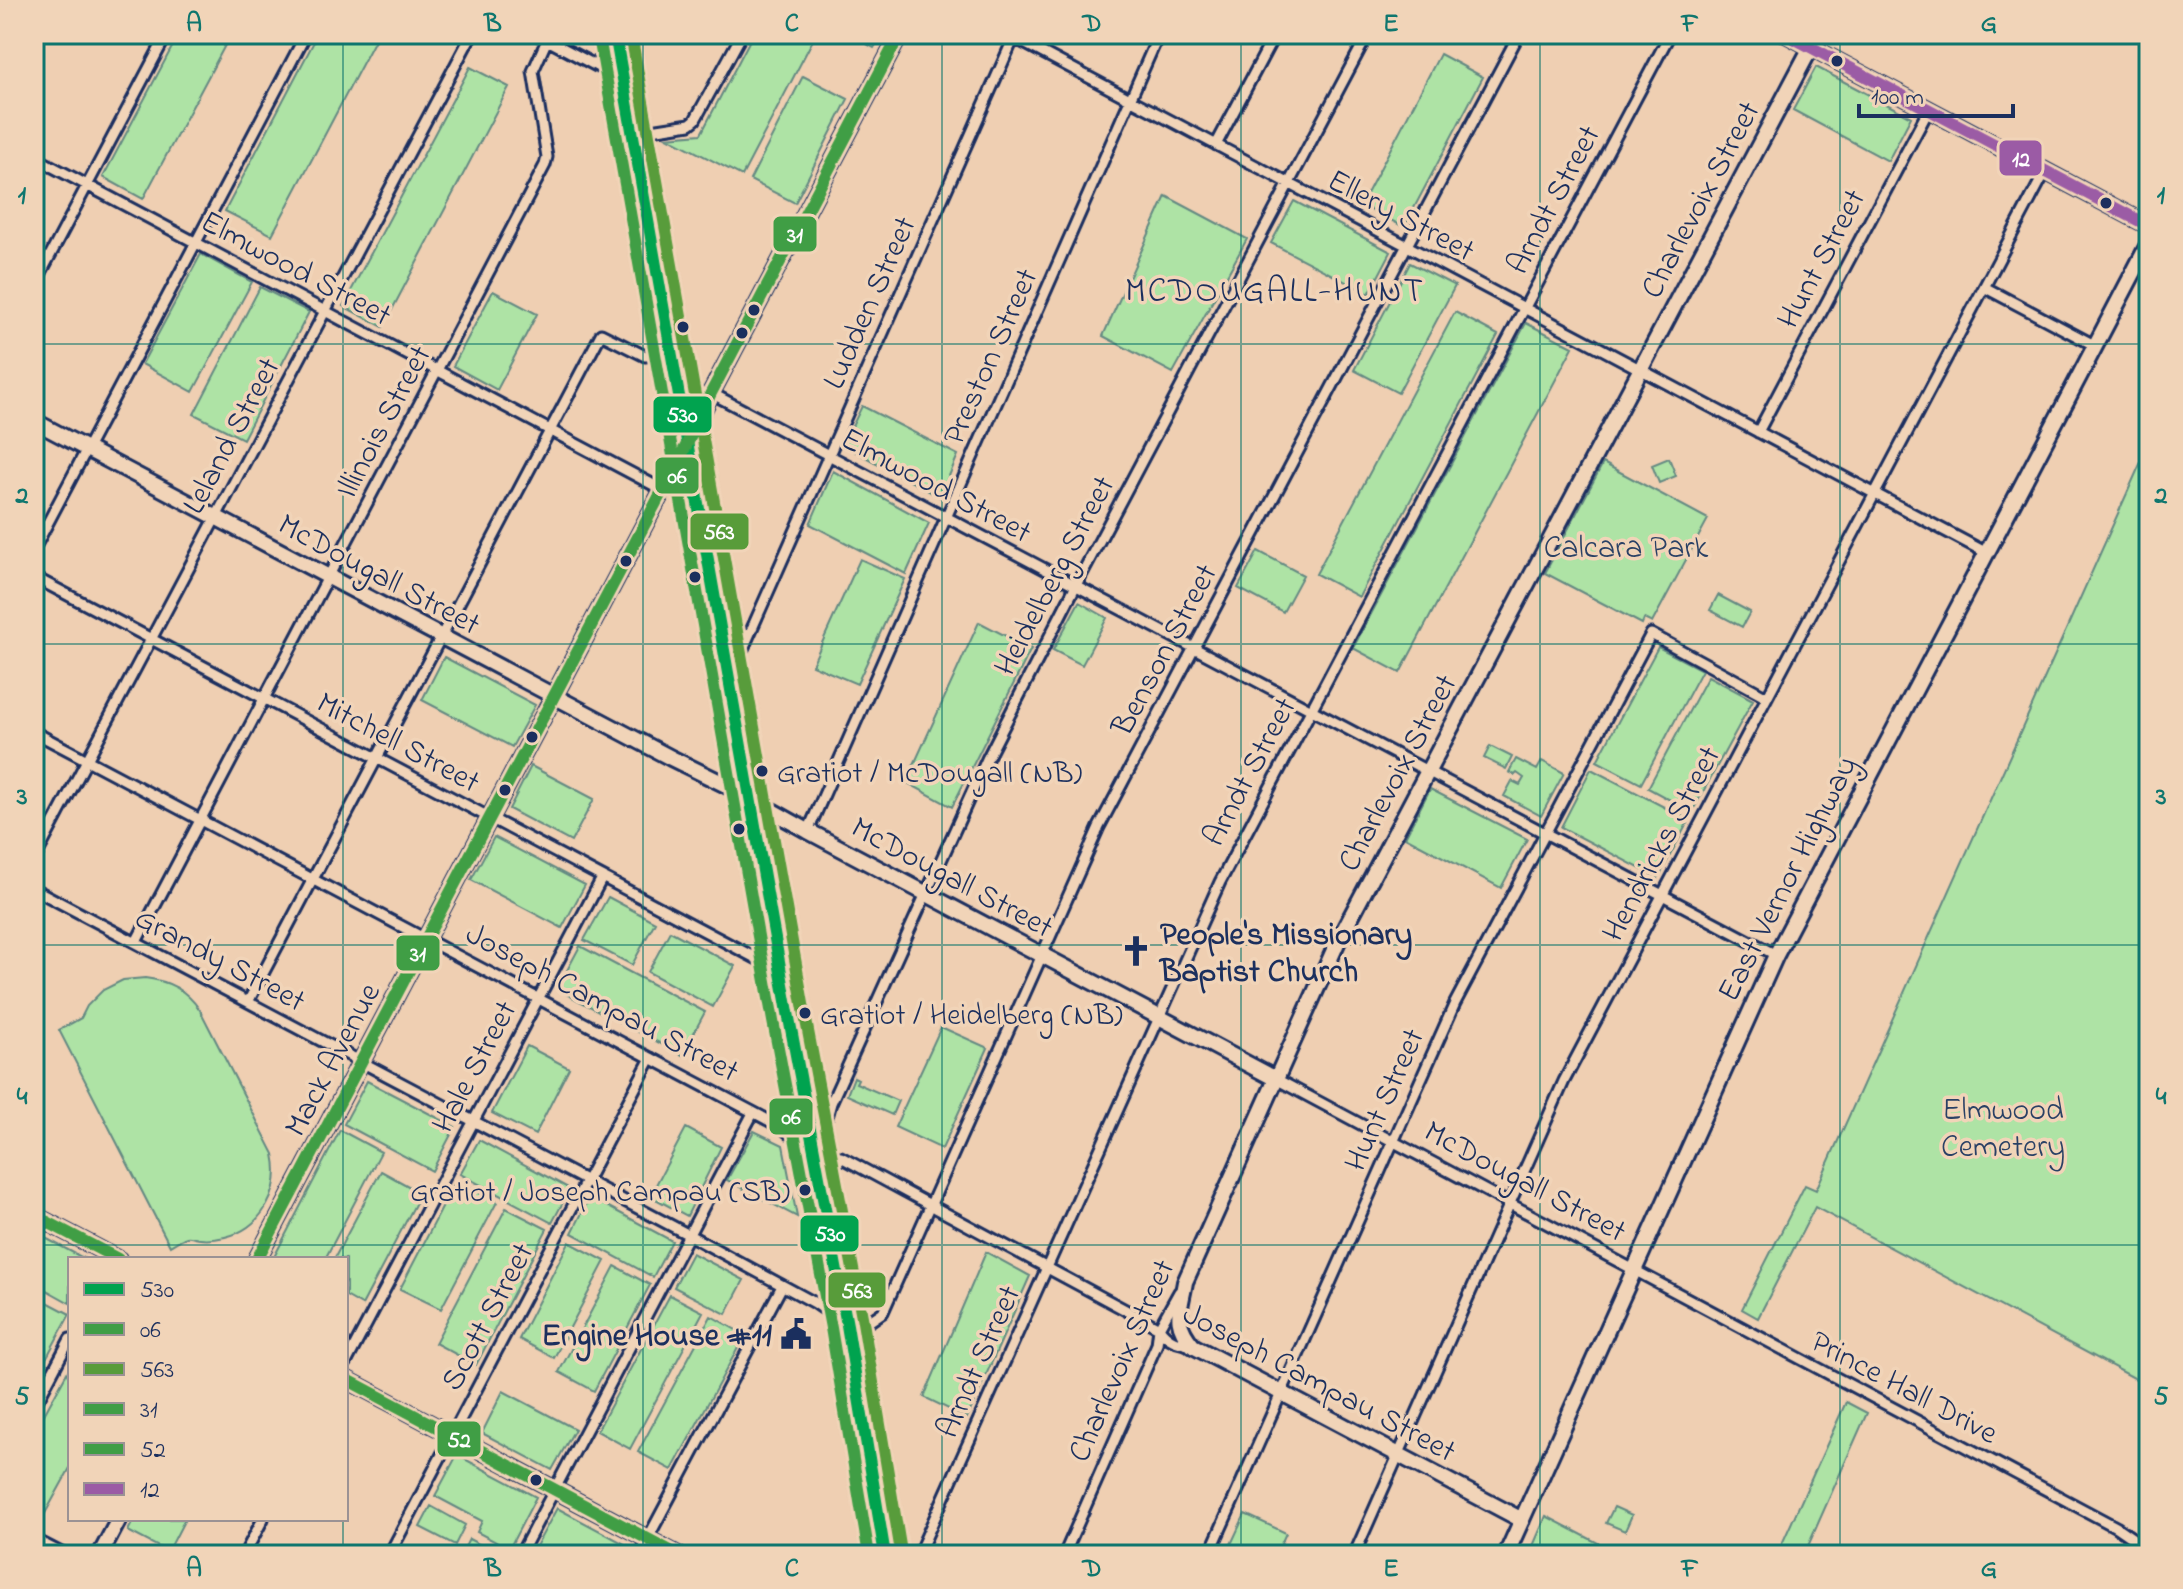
<svg xmlns="http://www.w3.org/2000/svg" width="2183" height="1589" font-family="'Indie Flower',sans-serif">
<rect width="100%" height="100%" fill="#efcfb2"/>
<filter id="ink" filterUnits="userSpaceOnUse"><feTurbulence type="fractalNoise" baseFrequency=".0125" numOctaves="2"/><feDisplacementMap in="SourceGraphic" scale="16" xChannelSelector="R" yChannelSelector="G"/><feConvolveMatrix kernelMatrix="1 2 1 2 8 2 1 2 1" color-interpolation-filters="sRGB"/></filter>
<g filter="url(#ink)">
<path fill="#aee3a5" stroke="#648982" stroke-width="2" d="M179,34H231L143,199L103,177Z
M318,34H378L272,235L225,211Z
M753,34H816L742,176L667,137L701,134Z
M848,34H882L874,48Z
M1440,54L1483,77L1404,227L1361,205Z
M470,67L509,87L383,327L343,306Z
M1816,67L1911,117L1888,161L1793,110Z
M803,76L848,99L795,203L750,180Z
M1166,196L1247,239L1173,373L1103,336Z
M1294,201L1391,252L1369,294L1271,243Z
M201,254L252,282L193,392L142,364Z
M1410,263L1455,286L1398,393L1354,370Z
M260,287L309,312L243,439L194,414Z
M493,291L537,314L497,390L453,366Z
M1455,312L1498,335L1359,597L1316,574Z
M1526,323L1573,347L1400,673L1353,648Z
M862,406L958,455L940,497L843,445Z
M2149,444V1386L1815,1207L1758,1318L1742,1309L1805,1185L1816,1190Z
M1669,458L1676,476L1659,483L1652,465Z
M1603,463L1708,519L1652,623L1644,619L1642,624L1545,573Z
M833,471L929,523L906,574L810,524Z
M1258,551L1303,575L1283,612L1238,588Z
M860,559L905,579L857,684L812,665Z
M1718,595L1750,612L1742,627L1710,610Z
M1079,602L1107,618L1082,665L1053,650Z
M979,622L1031,649L952,807L906,782Z
M1658,647L1702,670L1641,784L1597,761Z
M444,657L535,705L512,747L422,700Z
M1708,676L1753,700L1692,812L1648,788Z
M1490,746L1512,757L1506,769L1484,758Z
M1516,759L1537,770L1542,761L1564,773L1541,816L1504,796L1512,781L1520,785L1524,778L1517,773L1515,775L1509,772Z
M531,766L594,799L571,842L509,809Z
M1591,769L1689,820L1658,878L1561,827Z
M1430,789L1527,839L1501,888L1405,837Z
M494,837L585,885L562,928L471,880Z
M608,897L655,922L632,965L584,940Z
M670,931L735,966L713,1007L648,972Z
M580,946L705,1012L682,1055L557,989Z
M145,978C170,981 186,990 200,1010L274,1154C282,1190 263,1228 225,1237C217,1239 208,1240 200,1239C197,1239 189,1236 187,1237C182,1238 175,1243 170,1246L59,1030L81,1018L87,1006L103,990L123,980Z
M941,1027L988,1048L942,1149L895,1127Z
M527,1046L569,1068L535,1135L492,1113Z
M854,1077L858,1079L856,1083L898,1101L892,1115L847,1095Z
M367,1081L455,1127L432,1171L344,1124Z
M686,1128L721,1147L687,1216L650,1196Z
M340,1130L381,1152L325,1259H273Z
M754,1131L783,1145L797,1217L727,1180Z
M479,1140L570,1189L552,1223L460,1174Z
M381,1171L421,1193L362,1305L346,1296V1259H334Z
M456,1181L497,1202L441,1309L400,1289Z
M590,1197L672,1241L653,1277L572,1233Z
M506,1208L547,1229L476,1365L435,1343Z
M34,1232L85,1259H70V1303L34,1283Z
M569,1242L605,1261L554,1358L519,1339Z
M986,1252L1030,1276L967,1418L924,1397Z
M692,1253L744,1280L726,1314L674,1287Z
M615,1266L650,1285L594,1391L559,1372Z
M34,1295L70,1314L34,1381Z
M670,1295L703,1312L630,1449L597,1431Z
M711,1316L745,1335L672,1470L638,1452Z
M70,1367V1468L37,1528L34,1526V1433Z
M503,1391L575,1429L552,1470L482,1433Z
M1846,1402L1867,1413L1808,1546L1824,1555H1777Z
M457,1455L536,1497L509,1549L477,1532L482,1521L435,1496Z
M431,1506L465,1525L455,1545L420,1527Z
M1614,1507L1632,1515L1625,1531L1606,1523Z
M557,1508L632,1548L628,1555H548L535,1548Z
M1245,1514L1286,1533L1276,1555H1226Z
M1546,1516L1621,1555H1550L1533,1546Z
M134,1519H185L168,1552L128,1531Z
M469,1539L499,1555H461Z"/>
<g fill="none" stroke-linecap="round" stroke-linejoin="round">
<defs>
<path id="street" d="M536,34L623,80
M1007,34L1985,552
M632,133L690,124L695,120L742,34
M1216,145L1275,34
M34,157L663,490
M34,286L167,34
M1984,287L2094,345
M711,393L1776,955
M1758,432L1929,109
M34,549L306,34
M34,577L782,972
M731,676L1015,35
M34,732L783,1128L816,1156L841,1157L1159,1328C1168,1341 1178,1343 1193,1346
M808,831L1159,34
M34,860L472,34
M34,889L689,1235L815,1303L847,1325L870,1321L883,1312L1099,827L1519,34
M136,942L545,165L547,157L533,71L547,40
M248,1002L601,334L645,356L671,354
M1276,1079C1556,1228 1835,1379 2116,1527L2132,1538L2149,1555
M817,1153L831,1103L987,759L1075,587L1368,34
M346,1363L602,878
M34,1407L70,1339
M34,1539L65,1555
M244,1555L263,1519
M389,1555L651,1058
M520,1555L753,1113
M639,1555L782,1286
M918,1555L1220,882L1670,34
M1064,1555L1157,1344L1159,1328L1179,1292
M1209,1555L1455,1003L1651,634L1767,697
M1354,1555L1564,1081L2045,172"/>
<path id="secondary" d="M1786,34L2149,226
M34,421L671,758L724,784L808,831L1276,1079
M34,1215L118,1259
M257,1259L687,444L711,393L900,34
M346,1379L678,1555
M1522,1520L1193,1346C1172,1321 1180,1311 1185,1282L1338,941L1818,34
M100,1555L119,1519
M1506,1555L1776,955L2149,243"/>
<path id="primary" d="M615,34L789,1018L816,1156L820,1188L847,1325L885,1555"/>
</defs>
<use href="#street" stroke="#1b2f5e" stroke-width="15"/>
<use href="#secondary" stroke="#1b2f5e" stroke-width="20"/>
<use href="#primary" stroke="#1b2f5e" stroke-width="20"/>
<use href="#street" stroke="#f1d4b8" stroke-width="9"/>
<use href="#secondary" stroke="#f1d4b8" stroke-width="14"/>
<use href="#primary" stroke="#f8deab" stroke-width="14"/>
<defs>
<path id="bus-1" d="M615,34L789,1018L847,1325L885,1555"/>
<path id="bus-2" d="M599,37L773,1021L831,1328L869,1555"/>
<path id="bus-3" d="M631,34L805,1015L863,1322L901,1552"/>
<path id="bus-4" d="M257,1259L687,444L711,393L900,34"/>
<path id="bus-5" d="M34,1215L118,1259
M346,1379L678,1555"/>
<path id="bus-6" d="M1786,34L2149,226"/>
</defs>
<use href="#bus-1" stroke="#f1d4b8" stroke-width="18"/>
<use href="#bus-2" stroke="#f1d4b8" stroke-width="18"/>
<use href="#bus-3" stroke="#f1d4b8" stroke-width="18"/>
<use href="#bus-4" stroke="#f1d4b8" stroke-width="18"/>
<use href="#bus-5" stroke="#f1d4b8" stroke-width="18"/>
<use href="#bus-6" stroke="#f1d4b8" stroke-width="18"/>
<use href="#bus-1" stroke="#01a34f" stroke-width="12"/>
<use href="#bus-2" stroke="#409e45" stroke-width="12"/>
<use href="#bus-3" stroke="#589c3a" stroke-width="12"/>
<use href="#bus-4" stroke="#409e45" stroke-width="12"/>
<use href="#bus-5" stroke="#409e45" stroke-width="12"/>
<use href="#bus-6" stroke="#9b5ba5" stroke-width="12"/>
</g>
</g>
<path fill="none" stroke="#0f766e" stroke-width="2" stroke-opacity="0.55" d="M343,34V1259M643,34V1555M942,34V1555M1241,34V1555M1540,34V1555M1840,34V1555M34,344H2149M34,644H2149M34,945H2149M34,1245H2149M343,1519V1555"/>
<defs>
<symbol id="church-bare" viewBox="-9 -9 18 18"><path d="M-1.2-6h2.4v3.5h3.3v2.4h-3.3V6h-2.4V-.1h-3.3v-2.4h3.3Z" fill="#1b2f5e" stroke="#f1d4b8" stroke-width="2.5" paint-order="stroke"/></symbol>
<symbol id="civic-bare" viewBox="-9 -9 18 18"><path d="M-.6-6.5H3V-4.5H.6V-3L4-1V1h2V6H-6V1h2V-1L-.6-3ZM-1.2 2.5V6h2.4V2.5Z" fill="#1b2f5e" stroke="#f1d4b8" stroke-width="2.5" paint-order="stroke"/></symbol>
</defs>
<g fill-rule="evenodd">
<use href="#church-bare" x="1114" y="929" width="44" height="44"/>
<use href="#civic-bare" x="774" y="1312" width="44" height="44"/>
</g>
<g fill="#1b2f5e" stroke="#f1d4b8" stroke-width="3">
<circle cx="1837" cy="61" r="7"/>
<circle cx="2106" cy="203" r="7"/>
<circle cx="754" cy="310" r="7"/>
<circle cx="683" cy="327" r="7"/>
<circle cx="742" cy="333" r="7"/>
<circle cx="626" cy="561" r="7"/>
<circle cx="695" cy="577" r="7"/>
<circle cx="532" cy="737" r="7"/>
<circle cx="762" cy="771" r="7"/>
<circle cx="505" cy="790" r="7"/>
<circle cx="739" cy="829" r="7"/>
<circle cx="805" cy="1013" r="7"/>
<circle cx="805" cy="1190" r="7"/>
<circle cx="536" cy="1480" r="7"/>
</g>
<g text-anchor="middle" stroke-width="7" stroke-linejoin="round" paint-order="stroke">
<g font-size="30" fill="#1b2f5e" stroke="#f1d4b8" text-anchor="start">
<text x="777" y="782">Gratiot / McDougall (NB)</text>
<text x="820" y="1024">Gratiot / Heidelberg (NB)</text>
<text x="790" y="1201" text-anchor="end">Gratiot / Joseph Campau (SB)</text>
</g>
<g font-size="32" fill="#1b2f5e" stroke="#f1d4b8">
<text transform="translate(1552 199) rotate(-62)" y="11">Arndt Street</text>
<text transform="translate(1699 199) rotate(-62)" y="11">Charlevoix Street</text>
<text transform="translate(1402 214) rotate(28)" y="11">Ellery Street</text>
<text transform="translate(1820 258) rotate(-62)" y="11">Hunt Street</text>
<text transform="translate(297 267) rotate(28)" y="11">Elmwood Street</text>
<text transform="translate(868 302) rotate(-66)" y="11">Ludden Street</text>
<text transform="translate(989 356) rotate(-66)" y="11">Preston Street</text>
<text transform="translate(382 421) rotate(-62)" y="11">Illinois Street</text>
<text transform="translate(230 435) rotate(-62)" y="11">Leland Street</text>
<text transform="translate(937 484) rotate(28)" y="11">Elmwood Street</text>
<text transform="translate(380 573) rotate(28)" y="11">McDougall Street</text>
<text transform="translate(1053 575) rotate(-62)" y="11">Heidelberg Street</text>
<text transform="translate(1163 649) rotate(-62)" y="11">Benson Street</text>
<text transform="translate(399 741) rotate(28)" y="11">Mitchell Street</text>
<text transform="translate(1248 771) rotate(-62)" y="11">Arndt Street</text>
<text transform="translate(1396 772) rotate(-62)" y="11">Charlevoix Street</text>
<text transform="translate(1660 843) rotate(-62)" y="11">Hendricks Street</text>
<text transform="translate(953 876) rotate(28)" y="11">McDougall Street</text>
<text transform="translate(1786 878) rotate(-63)" y="11">East Vernor Highway</text>
<text transform="translate(221 958) rotate(28)" y="11">Grandy Street</text>
<text transform="translate(603 1001) rotate(28)" y="11">Joseph Campau Street</text>
<text transform="translate(331 1059) rotate(-62)" y="11">Mack Avenue</text>
<text transform="translate(473 1066) rotate(-62)" y="11">Hale Street</text>
<text transform="translate(1383 1099) rotate(-66)" y="11">Hunt Street</text>
<text transform="translate(1526 1180) rotate(28)" y="11">McDougall Street</text>
<text transform="translate(486 1316) rotate(-62)" y="11">Scott Street</text>
<text transform="translate(1120 1360) rotate(-66)" y="11">Charlevoix Street</text>
<text transform="translate(977 1361) rotate(-66)" y="11">Arndt Street</text>
<text transform="translate(1320 1381) rotate(28)" y="11">Joseph Campau Street</text>
<text transform="translate(1905 1386) rotate(28)" y="11">Prince Hall Drive</text>
</g>
<g font-size="32" fill="#2a4165" stroke="#f1d4b8">
<text x="1626" y="557">Calcara Park</text>
<text x="2003" y="1119">Elmwood<tspan x="2003" dy="37">Cemetery</tspan></text>
</g>
<g font-size="32" font-weight="bold" fill="#1b2f5e" stroke="#f1d4b8" text-anchor="start">
<text x="1160" y="944">People's Missionary<tspan x="1160" dy="37">Baptist Church</tspan></text>
<text x="772" y="1345" text-anchor="end">Engine House #11</text>
</g>
<g font-size="34" letter-spacing="2" fill="#1b2f5e" stroke="#f1d4b8">
<text x="1275" y="301">MCDOUGALL-HUNT</text>
</g>
</g>
<g stroke="#f1d4b8" stroke-width="3">
<rect x="1998" y="139" width="45" height="38" rx="8" fill="#9b5ba5"/>
<rect x="772" y="215" width="46" height="38" rx="8" fill="#409e45"/>
<rect x="652" y="395" width="61" height="39" rx="8" fill="#01a34f"/>
<rect x="654" y="456" width="46" height="39" rx="8" fill="#409e45"/>
<rect x="689" y="512" width="61" height="39" rx="8" fill="#589c3a"/>
<rect x="395" y="934" width="46" height="38" rx="8" fill="#409e45"/>
<rect x="768" y="1097" width="46" height="39" rx="8" fill="#409e45"/>
<rect x="799" y="1214" width="61" height="39" rx="8" fill="#01a34f"/>
<rect x="827" y="1271" width="60" height="38" rx="8" fill="#589c3a"/>
<rect x="436" y="1420" width="46" height="38" rx="8" fill="#409e45"/>
</g>
<g font-size="22" text-anchor="middle" font-weight="bold" fill="#fff">
<text x="2021" y="166">12</text>
<text x="795" y="242">31</text>
<text x="682" y="422">530</text>
<text x="677" y="483">06</text>
<text x="719" y="539">563</text>
<text x="418" y="961">31</text>
<text x="791" y="1124">06</text>
<text x="830" y="1241">530</text>
<text x="857" y="1298">563</text>
<text x="459" y="1447">52</text>
</g>
<rect width="2183" height="1589" fill="none" stroke="#f1d4b8" stroke-width="88"/>
<rect x="68" y="1257" width="280" height="264" fill="#f1d4b8" stroke="#9b9294" stroke-width="2"/>
<rect x="84" y="1283" width="40" height="12" fill="#01a34f" stroke="#9b9294" stroke-width="2"/>
<text x="140" y="1297" font-size="24" fill="#1b2f5e">530</text>
<rect x="84" y="1323" width="40" height="12" fill="#409e45" stroke="#9b9294" stroke-width="2"/>
<text x="140" y="1337" font-size="24" fill="#1b2f5e">06</text>
<rect x="84" y="1363" width="40" height="12" fill="#589c3a" stroke="#9b9294" stroke-width="2"/>
<text x="140" y="1377" font-size="24" fill="#1b2f5e">563</text>
<rect x="84" y="1403" width="40" height="12" fill="#409e45" stroke="#9b9294" stroke-width="2"/>
<text x="140" y="1417" font-size="24" fill="#1b2f5e">31</text>
<rect x="84" y="1443" width="40" height="12" fill="#409e45" stroke="#9b9294" stroke-width="2"/>
<text x="140" y="1457" font-size="24" fill="#1b2f5e">52</text>
<rect x="84" y="1483" width="40" height="12" fill="#9b5ba5" stroke="#9b9294" stroke-width="2"/>
<text x="140" y="1497" font-size="24" fill="#1b2f5e">12</text>
<path d="M1859 104v12h154v-12" fill="none" stroke="#1b2f5e" stroke-width="4"/>
<text x="1871" y="104" font-size="24" fill="#1b2f5e" stroke="#f1d4b8" stroke-width="6" paint-order="stroke">100 m</text>
<rect x="44" y="44" width="2095" height="1501" fill="none" stroke="#0f766e" stroke-width="3"/>
<g font-size="26" text-anchor="middle" font-weight="bold" fill="#0f766e">
<text x="194" y="31">A</text>
<text x="493" y="31">B</text>
<text x="792" y="31">C</text>
<text x="1092" y="31">D</text>
<text x="1391" y="31">E</text>
<text x="1690" y="31">F</text>
<text x="1989" y="31">G</text>
<text x="22" y="203">1</text>
<text x="2161" y="203">1</text>
<text x="22" y="503">2</text>
<text x="2161" y="503">2</text>
<text x="22" y="804">3</text>
<text x="2161" y="804">3</text>
<text x="22" y="1104">4</text>
<text x="2161" y="1104">4</text>
<text x="22" y="1404">5</text>
<text x="2161" y="1404">5</text>
<text x="194" y="1576">A</text>
<text x="493" y="1576">B</text>
<text x="792" y="1576">C</text>
<text x="1092" y="1576">D</text>
<text x="1391" y="1576">E</text>
<text x="1690" y="1576">F</text>
<text x="1989" y="1576">G</text>
</g>
</svg>
